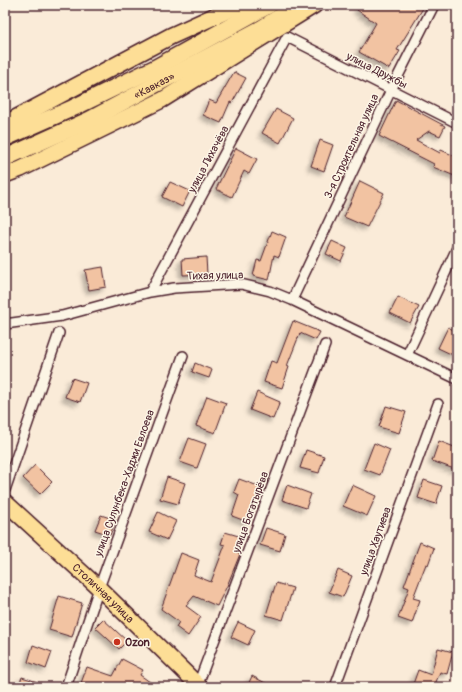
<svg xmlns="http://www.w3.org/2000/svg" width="462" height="692" font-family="Pangolin,sans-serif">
<defs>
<filter id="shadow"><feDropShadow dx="-3.5" dy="3.5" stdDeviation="2" flood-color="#0004"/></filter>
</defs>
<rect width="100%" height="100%" fill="#faebd8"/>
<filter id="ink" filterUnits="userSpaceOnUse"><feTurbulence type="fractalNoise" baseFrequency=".025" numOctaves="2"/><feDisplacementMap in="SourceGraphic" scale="8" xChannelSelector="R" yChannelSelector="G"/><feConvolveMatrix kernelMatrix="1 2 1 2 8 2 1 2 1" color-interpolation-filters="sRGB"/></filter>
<g filter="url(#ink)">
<path fill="#f2c3a2" stroke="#4a1f2b" filter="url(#shadow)" d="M360,5H425L397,50L400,51L389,69L359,52L376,23L357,10Z
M234,72L246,78L232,103L230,102L221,123L203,115L209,100L216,103Z
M396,100L445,126L440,136L429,131L416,140L440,153L441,150L457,157V177L433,167L434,164L379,136Z
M276,109L293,118L280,143L262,133Z
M320,140L333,145L324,171L311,166Z
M236,148L257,159L249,174L244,171L232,197L216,189Z
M360,181L384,193L367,227L344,217Z
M170,182L190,191L182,207L162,197Z
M272,231L286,237L279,257L274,255L269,280L253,276L257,260L261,261Z
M332,241L347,248L341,261L326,254Z
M206,257L207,274L183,275L182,259Z
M103,267L106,287L89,290L85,270Z
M398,297L419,307L410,323L390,313Z
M293,321L320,332L316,340L300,333L287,366L289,367L282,388L264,382L271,361L277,363Z
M448,327L457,332V348L453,355L438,348Z
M195,363L212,370L209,378L192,372Z
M72,378L87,383L80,402L65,397Z
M257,392L280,402L273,419L250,410Z
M207,396L226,403L215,433L196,426Z
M386,406L406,412L399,433L379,427Z
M189,438L206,444L197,468L180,462Z
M439,441L457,448V470L432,461Z
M374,443L390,450L380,475L364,469Z
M306,450L324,456L319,473L300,468Z
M35,465L52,482L40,494L23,478Z
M167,477L185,483L178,504L160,499Z
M239,479L261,487L248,522L232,516L239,495L234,492Z
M424,480L442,486L436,504L418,498Z
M287,485L311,494L306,508L282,500Z
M352,485L376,496L367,516L343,506Z
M158,512L176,521L167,540L149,532Z
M101,515L116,520L110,535L95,530Z
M266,528L285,534L280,551L260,545Z
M225,532L242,537L237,553L240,554L227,586L217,606L194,596L186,606L201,617L188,636L176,627L179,622L161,609L181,553L199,560L194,575L211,582L225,545L221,544Z
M420,542L434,548L428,565L426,564L413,598L420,600L412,623L398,618L409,588L404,586Z
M338,570L352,576L343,597L329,592Z
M276,583L293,588L283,620L266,615Z
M59,596L82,603L72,637L49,630Z
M103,619L127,641L119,649L95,627Z
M238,622L255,630L248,645L231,637Z
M33,645L52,652L46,669L28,662Z
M438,648L453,652L447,674L440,672L434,687H412L418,670L431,675Z
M122,659L143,670L140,675L157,687H92L81,683L87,667L113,676Z
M252,676L273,687H247Z
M22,677L47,685V687H18Z"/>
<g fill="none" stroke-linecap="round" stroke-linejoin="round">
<defs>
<path id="minor" d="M150,292L287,37L457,123
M292,300L391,90L434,5
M5,324L62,316L150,292L174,288L241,284L270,291L292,300L457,379
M407,355L457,248
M5,490L59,333
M66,687L99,588L183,356
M197,687L325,345
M335,687L438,404"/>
<g id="primary">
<path d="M5,175L21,169L162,100L315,5"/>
<path id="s1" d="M5,502L99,588L200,687"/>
</g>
<g id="trunk">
<path d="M5,124L171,36L239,5"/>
<path d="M5,138L73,108L155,68L269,5"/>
<path id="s2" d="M5,158L89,120L262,28L299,5"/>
</g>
</defs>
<use href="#minor" stroke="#4a1f2b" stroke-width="12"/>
<use href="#primary" stroke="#4a1f2b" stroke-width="18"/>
<use href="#trunk" stroke="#4a1f2b" stroke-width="19"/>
<use href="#minor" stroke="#fcf5e5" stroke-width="9"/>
<use href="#primary" stroke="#fdde96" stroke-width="15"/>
<use href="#trunk" stroke="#fdde96" stroke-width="16"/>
</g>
</g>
<circle fill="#c8321e" stroke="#fcf5e5" stroke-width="1.5" cx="117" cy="642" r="4"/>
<g text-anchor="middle" stroke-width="3" stroke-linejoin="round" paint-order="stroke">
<g font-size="11" fill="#4a1f2b" stroke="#fcf5e5">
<text transform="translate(377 70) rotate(27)" y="4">улица Дружбы</text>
<text dy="4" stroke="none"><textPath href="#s2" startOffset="166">«Кавказ»</textPath></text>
<text transform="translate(351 146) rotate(-65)" y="4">3-я Строительная улица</text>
<text transform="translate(208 159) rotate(-62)" y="4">улица Лихачёва</text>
<text transform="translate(215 275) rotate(-1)" y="4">Тихая улица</text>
<text transform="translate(124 483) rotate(-70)" y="4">улица Сулунбека-Хаджи Евлоева</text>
<text transform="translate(250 512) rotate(-70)" y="4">улица Богатырёва</text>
<text transform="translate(375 541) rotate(-70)" y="4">улица Хаутиева</text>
<text dy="4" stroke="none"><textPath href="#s1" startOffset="134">Столичная улица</textPath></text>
</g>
<g font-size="11" font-weight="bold" fill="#4a1f2b" stroke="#fcf5e5" text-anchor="start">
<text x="125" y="646">Ozon</text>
</g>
</g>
<rect width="462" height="692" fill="none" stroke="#fcf5e5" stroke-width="20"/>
<rect x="10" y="10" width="442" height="672" fill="none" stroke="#4a1f2b" stroke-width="1.5" filter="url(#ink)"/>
</svg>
